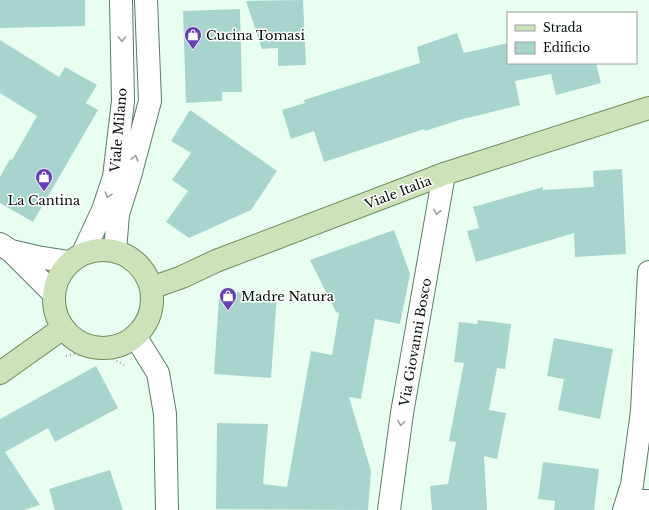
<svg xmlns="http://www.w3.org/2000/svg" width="649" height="510" font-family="'Libre Baskerville',serif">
<rect width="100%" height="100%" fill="#e8fef0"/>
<path fill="#a7d5ce" d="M0,0H85V26L0,28Z
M303,0L306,65L278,66V48L262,49L246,1Z
M240,9L242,92H222V101L186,103L183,11Z
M457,33L464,53L508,43V63H596L601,83L556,95L551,74L515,81L520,105L459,120L425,131L424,129L324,162L314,131L291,139L282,110L305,103L304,100L420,63L417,47Z
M0,40L59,77L65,67L97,85L86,103L98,110L33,222L0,203V177L10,159L12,160L37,116L0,93Z
M190,110L277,171L251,210L189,238L166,222L188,191L172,180L191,153L171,141Z
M622,169L626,254L575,257L574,233L476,262L467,231L479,228L473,207L543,187V190L594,187L593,171Z
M394,230L410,274L400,324L375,319L361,399L349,397L371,471L368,510L216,509L217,423L268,424L263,484L287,487L311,351L332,355L339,313L336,312L310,260Z
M237,292L277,295L271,378L214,374L219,298L236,300Z
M478,320L511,324L505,369L497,368L489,410L506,413L497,459L484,456L487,510H432L430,486L448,484L456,442L449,441L464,363L454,362L459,322L477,324Z
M554,338L613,349L600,419L558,410L564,379L547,376Z
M96,366L118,408L55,442L48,428L5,452L40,505L24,510H0V419Z
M543,462L599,469L594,510H554L555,501L538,499Z
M110,470L123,510H55L49,489Z"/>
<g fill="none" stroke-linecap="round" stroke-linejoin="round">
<defs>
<path id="minor" d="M0,244L11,251L54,294
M11,251L37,257L69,262
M115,251L118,214L130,176L150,101L146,0
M83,253L103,210L114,177L123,101L121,0
M135,336L158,373L165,414L167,510
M627,501H649
M389,510L402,413L444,174
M624,510L632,485L642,411L649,272"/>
<path id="major" d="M54 299a49 49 0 1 1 98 0a49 49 0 1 1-98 0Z
M151,288L182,277L216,261L444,174L649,108
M0,373L63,328"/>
</defs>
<use href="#minor" stroke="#5a7b68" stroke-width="24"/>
<use href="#major" stroke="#708b5c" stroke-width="24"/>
<path stroke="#99aca0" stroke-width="2.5" stroke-dasharray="1 3" stroke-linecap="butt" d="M66,356L74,354L108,356L124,365"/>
<use href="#minor" stroke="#fff" stroke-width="22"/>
<use href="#major" stroke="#cde2b9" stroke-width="22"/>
</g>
<defs><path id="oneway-chevron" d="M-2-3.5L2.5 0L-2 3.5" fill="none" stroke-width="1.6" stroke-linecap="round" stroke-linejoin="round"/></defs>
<g stroke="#9a9f9c">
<use href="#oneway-chevron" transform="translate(122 39) rotate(89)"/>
<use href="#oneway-chevron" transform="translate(135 158) rotate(-75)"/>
<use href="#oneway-chevron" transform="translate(108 195) rotate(109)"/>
<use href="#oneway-chevron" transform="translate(437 212) rotate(100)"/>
<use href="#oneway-chevron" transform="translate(401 423) rotate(98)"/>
</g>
<defs>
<symbol id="shop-pin" viewBox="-11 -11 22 30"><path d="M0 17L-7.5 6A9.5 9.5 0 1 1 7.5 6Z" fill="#673fb7" stroke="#fff"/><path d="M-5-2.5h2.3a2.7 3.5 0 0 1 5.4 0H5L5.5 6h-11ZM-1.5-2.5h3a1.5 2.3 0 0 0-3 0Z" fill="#fff"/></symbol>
</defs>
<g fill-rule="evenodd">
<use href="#shop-pin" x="183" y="25" width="20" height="27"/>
<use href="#shop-pin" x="34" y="167" width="20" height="27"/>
<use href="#shop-pin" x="218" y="286" width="20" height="27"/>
</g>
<g text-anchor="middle" stroke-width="3" stroke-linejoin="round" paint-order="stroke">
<g font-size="13" fill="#030e08" stroke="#fff" text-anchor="start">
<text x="206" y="40">Cucina Tomasi</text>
<text x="44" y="205" text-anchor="middle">La Cantina</text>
<text x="241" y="301">Madre Natura</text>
</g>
<g font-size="13" fill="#030e08" stroke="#fff">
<text transform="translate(118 130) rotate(-85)" y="5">Viale Milano</text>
<text transform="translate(398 192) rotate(-21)" y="5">Viale Italia</text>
<text transform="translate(415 342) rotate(-80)" y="5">Via Giovanni Bosco</text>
</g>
</g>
<rect x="507" y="12" width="130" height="52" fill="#ffffff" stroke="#9a9f9c"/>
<rect x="515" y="25" width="20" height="6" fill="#cde2b9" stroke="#9a9f9c"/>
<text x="543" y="32" font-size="12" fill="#030e08">Strada</text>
<rect x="515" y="42" width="20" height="12" fill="#a7d5ce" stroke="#9a9f9c"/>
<text x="543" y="52" font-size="12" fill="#030e08">Edificio</text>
</svg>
